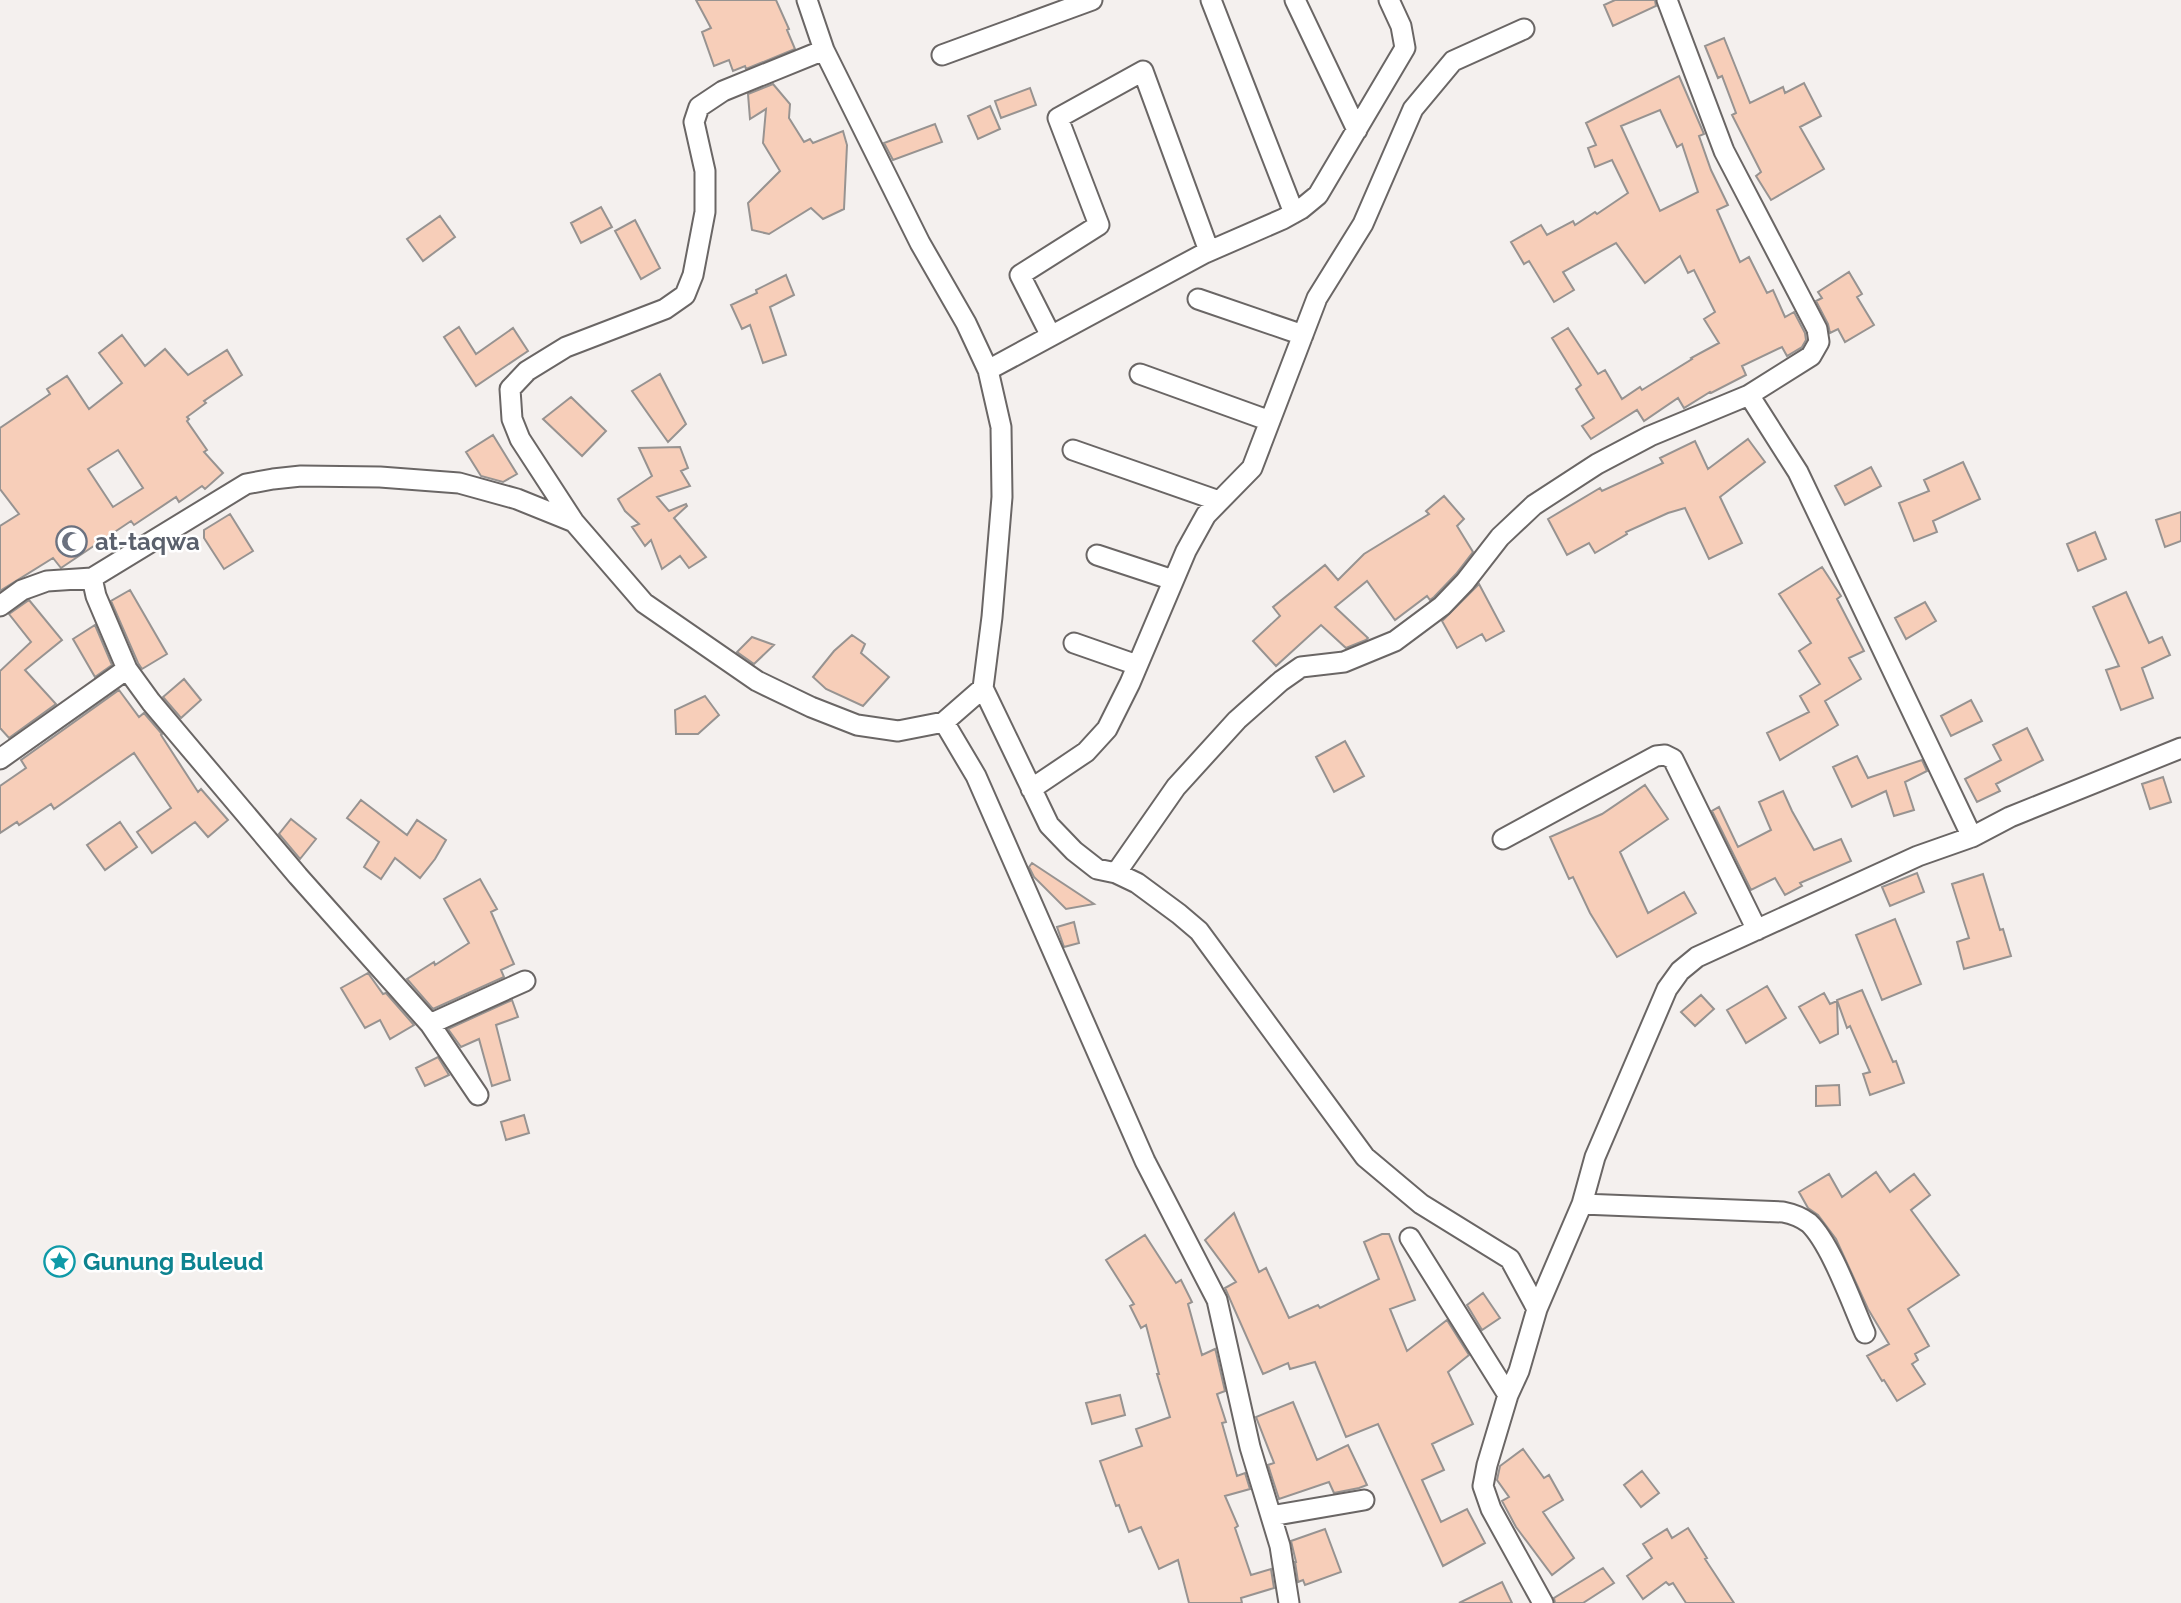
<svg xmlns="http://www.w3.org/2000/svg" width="2181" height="1603" font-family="Raleway,sans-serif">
<rect width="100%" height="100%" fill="#f4f0ee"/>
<path fill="#f7ceb9" stroke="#979391" stroke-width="2" fill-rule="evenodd" d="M696,0H776L789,29L787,30L795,49L746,69L745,66L733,71L729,60L714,66L702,32L711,28Z
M1615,0H1655L1656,6L1613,26L1604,5Z
M1724,38L1750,103L1783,87L1785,93L1804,83L1821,116L1800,127L1824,169L1771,200L1756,176L1761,172L1732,115L1736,113L1722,76L1718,78L1705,46Z
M1679,76L1704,134L1699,136L1711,170L1728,205L1717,210L1740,262L1749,257L1767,293L1773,290L1785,317L1794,312L1805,333L1806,340L1802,347L1787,356L1782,347L1742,366L1746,375L1711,393L1710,392L1684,408L1678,398L1644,421L1637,410L1591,439L1582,426L1594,418L1576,389L1581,385L1552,338L1568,328L1598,374L1605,370L1622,399L1640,387L1642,390L1692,359L1691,358L1719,343L1704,319L1715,312L1694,270L1688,273L1680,256L1645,283L1616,243L1563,272L1574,290L1554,302L1529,261L1524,264L1511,242L1541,225L1547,235L1573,221L1575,225L1595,212L1597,214L1628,193L1612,160L1595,167L1588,148L1596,145L1586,123ZM1660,110L1677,147L1682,144L1698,192L1660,211L1621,126Z
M773,84L790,104L789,118L804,142L810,139L813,143L843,131L847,145L844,209L823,219L811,208L769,234L752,230L748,203L780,171L763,143L766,109L750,119L748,94Z
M1030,88L1036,105L1001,118L995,101Z
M990,106L1000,129L978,139L968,116Z
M935,124L942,142L893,160L884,143Z
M601,207L612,227L581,243L571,223Z
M440,216L455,237L423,261L407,239Z
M635,220L660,268L641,279L615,231Z
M1849,272L1862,294L1857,297L1874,325L1845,342L1838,329L1830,333L1828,324L1816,301L1822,298L1818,292Z
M786,275L794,295L770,307L786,355L763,363L750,325L742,329L731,305L757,293L756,290Z
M459,327L476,354L513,328L528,351L476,386L444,337Z
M122,335L145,366L165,349L188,375L227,350L242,375L204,401L206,403L187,417L189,419L187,421L207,450L204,452L223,473L205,489L202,486L179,502L176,497L134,525L131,521L61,568L53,558L0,591V526L19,514L0,489V428L50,394L47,389L67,376L89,409L122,383L99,353ZM118,450L143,488L113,507L88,469Z
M660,374L686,424L668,442L632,391Z
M571,397L606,431L582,456L543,419Z
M493,435L517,474L503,482L481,476L466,452Z
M1748,439L1765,462L1720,497L1742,543L1709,559L1685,508L1668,513L1626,532L1627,534L1595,553L1589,543L1567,555L1548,519L1600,488L1602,491L1663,463L1660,458L1695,441L1708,469Z
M680,447L688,468L681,471L690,486L657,497L669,511L686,504L687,506L674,518L706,557L689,568L680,556L662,569L651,540L645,546L632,527L639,524L625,511L618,499L652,476L639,448Z
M1963,462L1980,499L1933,521L1937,532L1914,541L1899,503L1929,491L1924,480Z
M1871,467L1881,486L1845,505L1835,486Z
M1444,496L1464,519L1457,526L1473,552L1456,574L1434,597L1430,600L1427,596L1395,620L1367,581L1335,607L1368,638L1366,640L1346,648L1321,625L1276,666L1253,641L1280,616L1273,607L1325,565L1338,580L1364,554L1429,514L1426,511Z
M2181,512V541L2165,547L2156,520Z
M230,514L253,551L224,569L204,538V530Z
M2095,532L2106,559L2078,571L2067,544Z
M1822,567L1841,596L1837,599L1864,651L1849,658L1861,679L1825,701L1838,725L1780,760L1767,733L1809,712L1800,696L1820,684L1799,651L1811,643L1779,594Z
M1479,584L1504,631L1486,641L1482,634L1457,648L1442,621Z
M130,590L167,654L142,669L138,663L111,601Z
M2126,592L2149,643L2162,637L2170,655L2142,668L2153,698L2121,710L2106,670L2119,666L2093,607Z
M29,600L62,640L25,670L56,704L9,738L0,728V671L31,642L9,614Z
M1925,602L1936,621L1906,639L1895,618Z
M95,625L112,665L95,677L73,639Z
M852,635L865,644L861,653L889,677L863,706L826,689L813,677L834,651Z
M752,637L774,645L754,664L737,652Z
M184,679L201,700L181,718L163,697Z
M119,690L139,717L144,713L162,734L161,735L198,792L201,789L228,820L208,837L195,822L152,853L137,832L171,808L134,753L54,809L51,804L19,825L17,822L0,833V786L26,768L21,760Z
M705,696L719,715L698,734H676L675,710Z
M1971,700L1982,721L1951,736L1941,716Z
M2027,728L2043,760L1996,784L2000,791L1977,802L1965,779L2001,760L1993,745Z
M1345,741L1364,776L1334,792L1316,757Z
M1857,756L1868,778L1922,760L1927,771L1905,782L1914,810L1894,816L1886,791L1852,807L1833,767Z
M2163,777L2171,802L2150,809L2142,784Z
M1645,785L1668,819L1620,852L1648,913L1684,892L1696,913L1617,957L1590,913L1573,877L1569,879L1550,837L1602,814Z
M1783,791L1792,811L1814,850L1841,839L1851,861L1800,883L1802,886L1785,895L1775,878L1751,890L1712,811L1719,807L1738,847L1771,830L1759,802Z
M361,800L407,835L417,820L446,840L435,859L420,878L395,858L381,879L364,867L379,842L347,818Z
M291,819L316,839L300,859L279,834Z
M120,822L137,847L105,870L87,845Z
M1032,863L1094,904L1066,909L1034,877L1029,867Z
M1917,873L1924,892L1890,906L1882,887Z
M1983,874L2000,930L2003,929L2011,956L1964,969L1957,942L1969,938L1952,884Z
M480,879L497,909L491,912L514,964L501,970L504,977L433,1009L407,979L434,962L435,965L469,943L444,899Z
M1895,919L1921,984L1882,1000L1856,935Z
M1074,922L1079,943L1064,947L1057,927Z
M368,973L383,994L386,993L414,1025L390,1039L380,1020L365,1028L341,988Z
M1767,986L1786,1018L1746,1043L1727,1010Z
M1862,990L1893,1062L1896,1061L1904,1083L1870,1095L1863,1074L1870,1072L1850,1026L1847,1028L1837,1000Z
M1824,993L1830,1004L1837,1001L1838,1034L1820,1043L1799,1007Z
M1701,995L1714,1009L1695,1026L1681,1012Z
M512,1000L518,1017L496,1025L510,1080L492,1086L479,1039L461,1047L448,1029Z
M438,1057L449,1075L425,1086L416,1068Z
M1839,1085L1840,1105L1816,1106V1086Z
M524,1115L529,1133L506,1140L501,1122Z
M1876,1172L1890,1192L1914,1174L1930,1195L1911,1210L1959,1275L1908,1309L1929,1346L1915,1354L1918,1360L1912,1364L1925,1384L1897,1401L1884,1380L1882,1381L1867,1356L1889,1344L1868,1309L1836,1239L1818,1215L1808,1208L1799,1192L1829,1174L1842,1197Z
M1234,1213L1259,1272L1266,1268L1289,1318L1318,1305L1320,1308L1379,1279L1364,1242L1382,1234H1389L1415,1300L1390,1309L1407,1351L1447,1320L1469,1355L1448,1372L1473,1424L1432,1444L1444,1470L1422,1480L1441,1522L1467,1509L1485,1543L1443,1566L1378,1424L1346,1437L1315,1362L1290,1369L1288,1363L1263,1374L1225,1288L1236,1282L1205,1240Z
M1145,1235L1176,1283L1181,1280L1192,1302L1188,1304L1202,1355L1215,1349L1216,1352L1225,1391L1217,1394L1226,1422L1222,1423L1237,1476L1245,1473L1250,1489L1225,1496L1238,1526L1235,1528L1251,1575L1271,1569L1274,1588L1241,1598L1242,1603H1189L1178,1560L1159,1569L1141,1527L1129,1532L1119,1505L1116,1506L1100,1461L1142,1446L1136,1429L1170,1417L1157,1374H1159L1146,1325L1141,1328L1130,1306L1134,1304L1106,1260Z
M1483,1293L1500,1318L1482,1330L1467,1305Z
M1120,1395L1125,1415L1092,1424L1086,1403Z
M1293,1402L1317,1460L1348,1445L1367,1485L1359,1488L1334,1493L1329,1482L1279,1499L1268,1465L1274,1463L1256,1417Z
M1523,1449L1544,1478L1549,1475L1563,1500L1543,1512L1574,1558L1552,1575L1516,1527L1502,1501L1509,1497L1497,1480L1500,1466Z
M1642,1471L1659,1493L1641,1507L1624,1485Z
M1688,1528L1707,1558L1705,1559L1734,1603H1686L1673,1583L1669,1585L1666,1582L1643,1599L1627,1576L1652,1558L1643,1544L1667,1529L1672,1538Z
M1325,1529L1341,1572L1305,1585L1303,1580L1298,1582L1295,1562H1296L1291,1541Z
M1603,1568L1614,1583L1583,1603H1555L1554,1598Z
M1502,1582L1512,1603H1459Z"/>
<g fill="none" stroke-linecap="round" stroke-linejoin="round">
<defs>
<path id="minor" d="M807,0L824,50L920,243L966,323L988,370L1001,427L1002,497L992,617L983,688
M1211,0L1294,213
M1295,0L1357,130
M1667,0L1724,151L1817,329L1819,342L1811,356L1749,395L1798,472L1972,837
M942,55L1092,0
M1198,299L1303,335
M1051,336L1020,275L1099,225L1058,118L1143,71L1209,251
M988,370L1205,253L1283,219L1301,209L1318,195L1405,48L1401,26L1389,0
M1140,374L1270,421
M1073,450L1219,501
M574,522L520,439L512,419L510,389L527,371L566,347L665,309L685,295L693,275L705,212V171L694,122L699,107L723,91L824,50
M1097,555L1173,580
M0,606L22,590L47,581L92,578
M1074,643L1137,665
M0,759L127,669
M1031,789L1086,752L1107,729L1130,683L1186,551L1206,515L1252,468L1317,298L1363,224L1413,109L1453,61L1524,29
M1503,839L1656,756L1665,755L1673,759L1757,930
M1116,873L1176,787L1237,720L1281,681L1301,667L1344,662L1395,641L1442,606L1465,582L1500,537L1534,505L1597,464L1650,436L1749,395
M430,1024L525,981
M478,1095L430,1024L298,876L151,702L127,669L96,596L92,578L246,484L273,479L301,476L380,477L459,483L517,499L574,522L644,603L757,681L811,707L857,725L898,731L944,722
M1582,1204L1783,1212C1793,1214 1801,1217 1809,1223C1831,1244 1852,1304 1865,1333
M1410,1238L1508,1395
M1271,1516L1364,1500
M1289,1603L1280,1546L1250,1447L1217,1300L1145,1161L976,776L944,722L983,688L1049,825L1074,851L1097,869L1116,873L1137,883L1179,914L1199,931L1365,1157L1421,1204L1510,1259L1537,1309
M1543,1603L1491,1509L1483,1486L1487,1465L1508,1395L1519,1371L1537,1309L1582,1204L1595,1157L1667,989L1680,971L1697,957L1918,856L1972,837L2010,817L2181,748"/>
</defs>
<use href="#minor" stroke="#6a6665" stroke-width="23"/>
<use href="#minor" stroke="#fff" stroke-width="19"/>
</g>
<defs>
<symbol id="mosque-ring" viewBox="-11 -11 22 22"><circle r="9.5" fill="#fff" stroke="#6b7280" stroke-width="1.5"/><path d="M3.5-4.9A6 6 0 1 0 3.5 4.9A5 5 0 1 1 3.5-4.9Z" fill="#6b7280"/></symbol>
<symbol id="sight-ring" viewBox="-11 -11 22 22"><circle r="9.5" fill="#fff" stroke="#0f9aa8" stroke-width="1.5"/><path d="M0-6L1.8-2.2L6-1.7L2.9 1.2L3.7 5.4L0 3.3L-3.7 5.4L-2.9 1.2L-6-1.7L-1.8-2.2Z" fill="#0f9aa8"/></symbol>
</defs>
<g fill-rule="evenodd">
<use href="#mosque-ring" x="54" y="524" width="35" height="35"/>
<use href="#sight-ring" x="42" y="1244" width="35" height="35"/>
</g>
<g text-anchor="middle" stroke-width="5" stroke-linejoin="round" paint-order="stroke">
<g font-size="24" font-weight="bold" fill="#5b616d" stroke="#fff" text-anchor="start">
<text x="95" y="550">at-taqwa</text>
</g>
<g font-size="24" font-weight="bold" fill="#0d838f" stroke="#fff" text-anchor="start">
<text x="83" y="1270">Gunung Buleud</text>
</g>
</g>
</svg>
